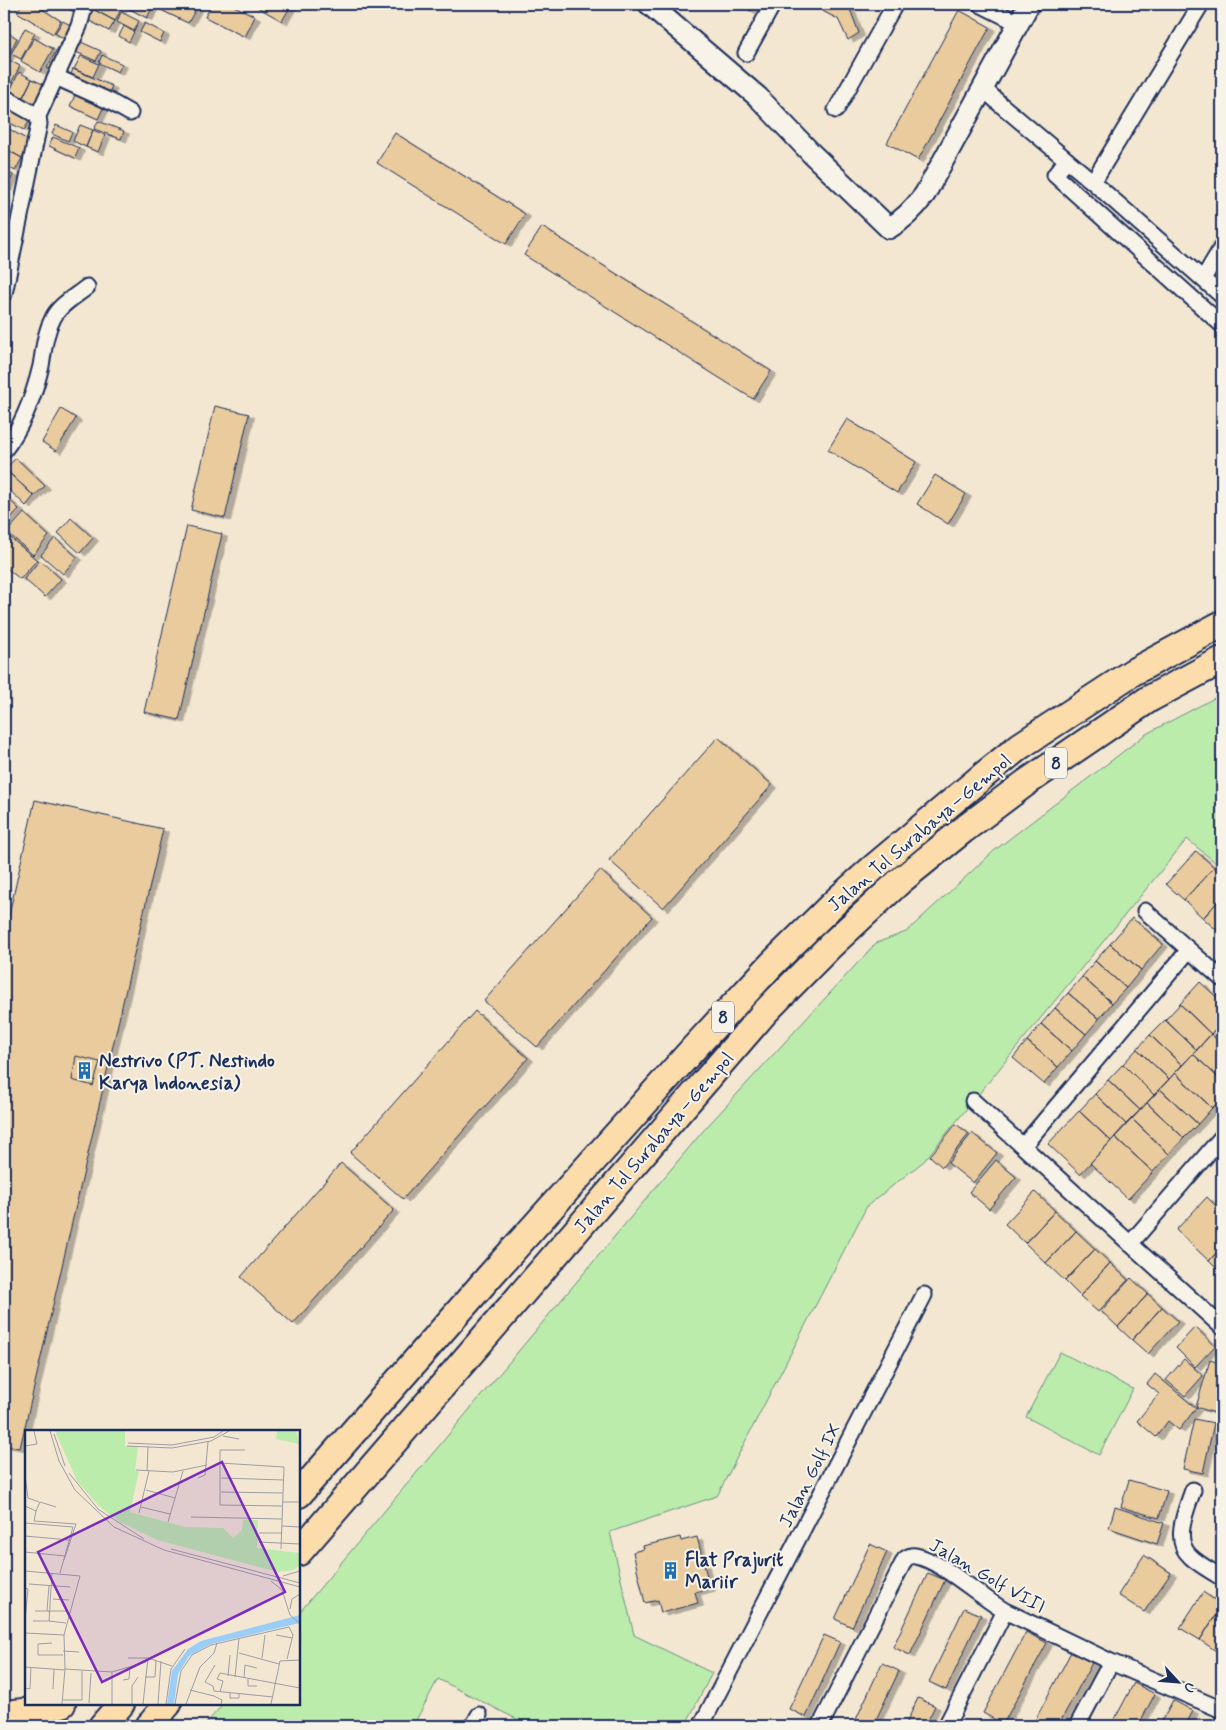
<svg xmlns="http://www.w3.org/2000/svg" width="1226" height="1730" font-family="Mynerve,sans-serif">
<defs>
<filter id="shadow"><feDropShadow dx="5.5" dy="3" stdDeviation="0" flood-color="#0004"/></filter>
</defs>
<rect width="100%" height="100%" fill="#f3e7d2"/>
<filter id="ink" filterUnits="userSpaceOnUse"><feTurbulence type="fractalNoise" baseFrequency=".02" numOctaves="2"/><feDisplacementMap in="SourceGraphic" scale="10" xChannelSelector="R" yChannelSelector="G"/><feConvolveMatrix kernelMatrix="1 2 1 2 8 2 1 2 1" color-interpolation-filters="sRGB"/></filter>
<g filter="url(#ink)">
<path fill="#bcecab" stroke="#6c8e84" d="M1222,694V868L1187,839L924,1161L867,1206L717,1496L610,1532L634,1635L712,1673L685,1726H530L438,1679L413,1726H204L223,1704H299V1613L703,1131L876,943L906,932L995,850L1146,734Z
M1060,1352L1133,1389L1099,1455L1026,1417Z"/>
<path fill="#eacb9d" stroke="#1b2f5e" filter="url(#shadow)" d="M22,4H34L61,21L53,34L17,12Z
M64,4H80L76,13L63,6Z
M94,4H111L121,9L115,21L91,8Z
M120,4H154L147,18Z
M159,4H191L197,7L188,23L157,8Z
M212,4H230L255,16L245,37L205,17Z
M252,4H292L282,21Z
M737,4H755L751,11Z
M812,4H848L859,33L848,40L838,19L813,6Z
M91,8L115,21L109,31L86,19Z
M959,10L990,27L918,160L887,143Z
M121,12L139,21L134,31L117,22Z
M63,21L77,29L69,42L55,33Z
M145,23L164,33L160,42L140,32Z
M124,26L134,32L129,42L119,36Z
M25,28L35,33L21,59L11,54Z
M4,31L17,38L4,64Z
M34,38L53,49L40,72L21,61Z
M61,42L69,47L55,72L47,68Z
M81,42L101,51L96,61L76,52Z
M102,55L122,64L118,72L99,63Z
M81,56L99,64L93,77L74,69Z
M9,60L20,66L7,91L4,90V69Z
M73,69L112,86L106,99L68,82Z
M19,72L32,79L22,99L9,93Z
M32,79L49,87L39,107L22,99Z
M76,93L104,106L98,119L70,106Z
M6,106L31,118L24,130L4,120V111Z
M98,121L124,131L121,139L94,129Z
M56,125L72,132L68,141L52,134Z
M80,125L93,130L86,147L73,141Z
M4,126L31,142L22,158L4,148Z
M93,130L105,135L98,152L86,147Z
M395,133L525,214L506,244L377,163Z
M53,137L79,148L75,158L49,146Z
M4,148L22,158L15,171L4,164Z
M4,170L13,175L7,188L4,187Z
M4,214L13,219L5,235L4,234Z
M542,227L771,371L753,399L524,255Z
M215,406L249,414L225,518L191,510Z
M61,409L76,418L56,451L42,442Z
M847,419L916,462L897,493L828,450Z
M16,458L45,486L34,496L5,469Z
M5,469L34,496L26,506L4,485V471Z
M935,475L966,494L948,524L917,504Z
M4,495L19,509L4,525Z
M24,513L49,536L33,555L7,532Z
M71,518L93,538L80,553L58,533Z
M187,526L222,534L179,720L144,712Z
M6,534L37,560L20,579L4,566V537Z
M55,538L77,557L63,574L41,555Z
M40,560L61,579L45,597L24,579Z
M718,737L772,785L663,908L609,860Z
M35,800L163,829L20,1448L4,1445V937Z
M1196,851L1214,867L1184,900L1166,884Z
M1214,867L1222,875V897L1203,918L1184,900Z
M600,870L652,917L537,1047L484,1001Z
M1222,897V935L1203,918Z
M1132,918L1163,944L1141,970L1110,944Z
M1110,944L1141,970L1126,988L1095,961Z
M1095,961L1126,988L1112,1003L1082,977Z
M1082,977L1112,1003L1099,1019L1068,993Z
M1200,982L1222,1002V1022L1211,1034L1180,1004Z
M1068,993L1099,1019L1086,1034L1055,1008Z
M1180,1004L1211,1034L1197,1050L1165,1020Z
M1055,1008L1086,1034L1072,1051L1041,1024Z
M475,1011L528,1058L403,1199L350,1153Z
M1165,1020L1197,1050L1182,1065L1150,1035Z
M1222,1022V1044L1211,1034Z
M1041,1024L1072,1051L1058,1067L1027,1041Z
M1211,1034L1222,1044V1081L1193,1054Z
M1150,1035L1182,1065L1169,1079L1137,1049Z
M1027,1041L1058,1067L1044,1084L1013,1058Z
M1137,1049L1169,1079L1154,1095L1123,1064Z
M1193,1054L1222,1081V1098L1212,1108L1175,1073Z
M76,1056L100,1062L93,1086L72,1080Z
M1123,1064L1154,1095L1140,1110L1108,1080Z
M1175,1073L1212,1108L1198,1124L1160,1089Z
M1108,1080L1140,1110L1126,1124L1095,1094Z
M1160,1089L1198,1124L1184,1138L1147,1103Z
M1095,1094L1126,1124L1111,1141L1079,1111Z
M1147,1103L1184,1138L1169,1154L1132,1119Z
M1079,1111L1111,1141L1080,1174L1048,1144Z
M1132,1119L1169,1154L1153,1172L1115,1137Z
M956,1124L969,1134L942,1167L930,1156Z
M972,1133L997,1153L973,1183L948,1163Z
M1115,1137L1153,1172L1128,1199L1090,1163Z
M996,1160L1016,1177L989,1209L969,1192Z
M341,1163L394,1210L293,1324L241,1277Z
M1035,1192L1055,1211L1025,1243L1005,1224Z
M1207,1197L1222,1212V1247L1209,1261L1176,1230Z
M1055,1211L1076,1231L1046,1263L1025,1243Z
M1076,1231L1095,1249L1065,1281L1046,1263Z
M1222,1247V1274L1209,1261Z
M1095,1249L1110,1263L1080,1296L1065,1281Z
M1110,1263L1128,1280L1098,1312L1080,1296Z
M1131,1278L1148,1294L1118,1327L1101,1311Z
M1148,1294L1162,1307L1132,1340L1118,1327Z
M1162,1307L1178,1321L1148,1354L1132,1340Z
M1195,1327L1215,1346L1195,1367L1176,1348Z
M1184,1359L1203,1376L1185,1396L1166,1380Z
M1210,1360L1222,1364V1389L1215,1413L1196,1407Z
M1155,1374L1196,1408L1179,1430L1168,1421L1156,1437L1137,1421L1159,1394L1147,1384Z
M1222,1397V1423L1215,1421Z
M1194,1419L1214,1423L1203,1473L1183,1469Z
M1129,1480L1167,1491L1159,1518L1121,1507Z
M1115,1507L1164,1523L1157,1544L1109,1528Z
M680,1537L681,1541L697,1537L710,1588L695,1592L698,1603L661,1613L658,1600L645,1603L633,1552L644,1549L643,1546Z
M870,1544L887,1552L852,1627L835,1619Z
M1144,1555L1171,1573L1144,1612L1118,1595Z
M928,1573L945,1580L910,1655L893,1647Z
M1203,1592L1222,1605L1200,1640L1180,1628Z
M1222,1605V1648L1219,1653L1200,1640Z
M964,1608L981,1615L946,1690L929,1682Z
M1026,1632L1047,1643L1003,1724L983,1713Z
M824,1635L840,1642L806,1717L789,1709Z
M1071,1652L1092,1663L1058,1726H1032Z
M882,1663L899,1671L873,1726H853Z
M1134,1683L1155,1694L1138,1726H1111Z
M918,1698L935,1706L925,1726H905Z
M1173,1700L1193,1711L1185,1726H1159Z"/>
<g fill="none" stroke-linecap="round" stroke-linejoin="round">
<defs>
<path id="street" d="M980,4L1018,23
M746,53L773,4
M56,77L109,101L130,113
M983,88L1000,104L1093,182L1222,296
M4,97L38,116
M836,110L895,4
M1067,160L1055,175L1222,325
M1093,182L1201,4
M1203,279L1222,247
M4,294L39,124L38,116L79,26L85,4
M4,450C23,426 34,395 41,366C44,349 45,333 53,318C59,305 76,296 87,287
M1145,911L1222,979
M973,1101L1222,1327
M1024,1145L1189,950
M1130,1244L1222,1137
M1193,1490C1187,1508 1172,1540 1190,1556C1199,1565 1212,1571 1222,1578
M473,1726L479,1715
M701,1726L924,1295
M820,1726L905,1559C909,1556 912,1555 916,1556C942,1561 980,1597 1005,1611L1111,1662L1222,1710
M946,1726L1005,1611
M1077,1726L1111,1662
M1221,1726L1222,1723"/>
<path id="secondary" d="M649,4L758,97L812,154L889,228C905,219 915,208 925,194L1029,4"/>
<path id="highway" d="M299,1494L488,1278L694,1048L772,964L836,901L872,869L984,775L1020,746L1133,672L1222,624
M299,1552L765,1012L830,946L900,881L963,830L1027,782L1149,699L1222,660
M4,1714L34,1711L62,1704
M102,1726L121,1704
M149,1726L168,1704"/>
</defs>
<use href="#street" stroke="#1b2f5e" stroke-width="19"/>
<use href="#secondary" stroke="#1b2f5e" stroke-width="24"/>
<use href="#highway" stroke="#1b2f5e" stroke-width="30"/>
<use href="#street" stroke="#f7f3e8" stroke-width="15"/>
<use href="#secondary" stroke="#f7f3e8" stroke-width="20"/>
<use href="#highway" stroke="#fddcac" stroke-width="26"/>
</g>
</g>
<defs>
<symbol id="building-bare" viewBox="-9 -9 18 18"><path d="M-4-6H4V6H1V3H-1V6H-4ZM-2.5-4.3h1.7v1.8h-1.7ZM.8-4.3h1.7v1.8H.8ZM-2.5-1h1.7V.8h-1.7ZM.8-1h1.7V.8H.8Z" fill="#1f6fb2" stroke="#f7f3e8" stroke-width="2.5" paint-order="stroke"/></symbol>
</defs>
<g fill-rule="evenodd">
<use href="#building-bare" x="72" y="1058" width="25" height="25"/>
<use href="#building-bare" x="658" y="1558" width="25" height="25"/>
</g>
<g text-anchor="middle" stroke-width="4" stroke-linejoin="round" paint-order="stroke">
<g fill="#f7f3e8" stroke="#5d6a87" stroke-width="1">
<rect x="1045" y="747.5" width="22" height="31" rx="4"/>
<rect x="712" y="1001.5" width="22" height="31" rx="4"/>
</g>
<g font-size="18" font-weight="bold" fill="#1b2f5e">
<text x="1056" y="769">8</text>
<text x="723" y="1023">8</text>
</g>
<g font-size="19" fill="#1b2f5e" stroke="#f7f3e8">
<text transform="translate(919 832) rotate(-40)" y="7">Jalan Tol Surabaya–Gempol</text>
<text transform="translate(653 1142) rotate(-49)" y="7">Jalan Tol Surabaya–Gempol</text>
<text transform="translate(809 1475) rotate(-63)" y="7">Jalan Golf IX</text>
<text transform="translate(988 1575) rotate(30)" y="7">Jalan Golf VIII</text>
</g>
<g font-size="19" font-weight="bold" fill="#1b2f5e" stroke="#f7f3e8" text-anchor="start">
<text x="99" y="1067">Nestrivo (PT. Nestindo<tspan x="99" dy="22">Karya Indonesia)</tspan></text>
<text x="685" y="1566">Flat Prajurit<tspan x="685" dy="22">Mariir</tspan></text>
</g>
</g>
<g transform="translate(25 1430)">
<rect width="275" height="275" fill="#f3e7d2"/>
<path d="M30,1H100V16L113,17L110,41H114L105,82L160,97L198,98L208,108L217,100L218,90H233L232,118L275,123V136L268,140L253,142L132,110L95,92L75,77L52,51ZM252,1H271L274,14L251,9Z" fill="#bcecab"/>
<path d="M275,185V193L186,214L164,226L153,244L149,274H142L147,241L163,219L176,211Z" fill="#9acdf7"/>
<path fill="none" stroke="#9d9da4" stroke-width="1" d="M25,1L34,31L50,60L89,97L139,120L275,157M29,4L40,36M198,6L214,9M103,13L147,15L189,7L198,1M0,16L12,14L9,1M102,16L147,18L186,11L204,1M220,20H195V75L257,76M195,33L259,37L256,119M111,40L148,42L182,35M122,41L123,17M44,43L73,79L119,109M0,45L3,68L14,72M173,48L180,45L183,12M196,48L259,50M121,60L150,68M196,62L258,63M258,72H275M0,76L11,81L15,72L31,77M116,77L145,84M11,81L9,91L51,94L39,130M114,83L124,41M166,87L257,89M143,92L158,41M0,93L48,97L35,143M257,96L275,97M234,103H257M0,106L44,110M234,112L275,114V111M146,119L275,153M0,122L40,126M0,141L55,146L39,205L40,239L37,274M27,143L24,191L41,193M258,146L275,141M246,151L257,160L265,185L275,194M4,154L45,157M24,156L22,180L25,183M0,158L3,159L0,190M28,169L44,170M265,179L267,169L275,164M10,181H41M8,191H24M0,203L39,205M251,205L267,208M27,213L13,214V225H38M38,221L54,222M214,223L254,234M103,228H123L147,236M237,228L240,205M0,237L40,240M40,239L87,242L121,232M203,246L205,225M120,247H130L131,230M210,247L214,208M219,248L220,235L232,238M223,249V256H232M98,250L104,249L105,237M0,258L5,259L6,237M28,259L29,239M165,260L189,266L197,270L196,274M189,261L248,267M189,261L188,256L180,252L190,235M195,262L198,251L192,249L195,243L275,258M205,263V268H214V263M38,270H57V241M64,273L66,243M87,274V242M107,274V256L113,247M118,274L123,228M133,274L136,231M141,274L146,239L160,219M150,274L156,241L167,225L186,215L264,197L268,205L262,229M161,274L175,237L189,223L192,213M246,274L255,231L275,230"/>
<path fill="#7b2cbf" fill-opacity="0.15" stroke="#7b2cbf" stroke-width="2.5" d="M197,32L260,162L77,252L13,122Z"/>
<rect width="275" height="275" fill="none" stroke="#1b2f5e" stroke-width="2.5"/>
</g>
<rect width="1226" height="1730" fill="none" stroke="#f7f3e8" stroke-width="20"/>
<rect x="10" y="10" width="1206" height="1710" fill="none" stroke="#1b2f5e" stroke-width="2" filter="url(#ink)"/>
<g transform="translate(1178 1682) rotate(116)" stroke="#f7f3e8" stroke-width="4" paint-order="stroke">
<path d="M0-4L9 19L0 12L-9 19Z" fill="#1b2f5e"/>
<text y="-8" font-size="14" font-weight="bold" text-anchor="middle" fill="#1b2f5e">U</text>
</g>
</svg>
